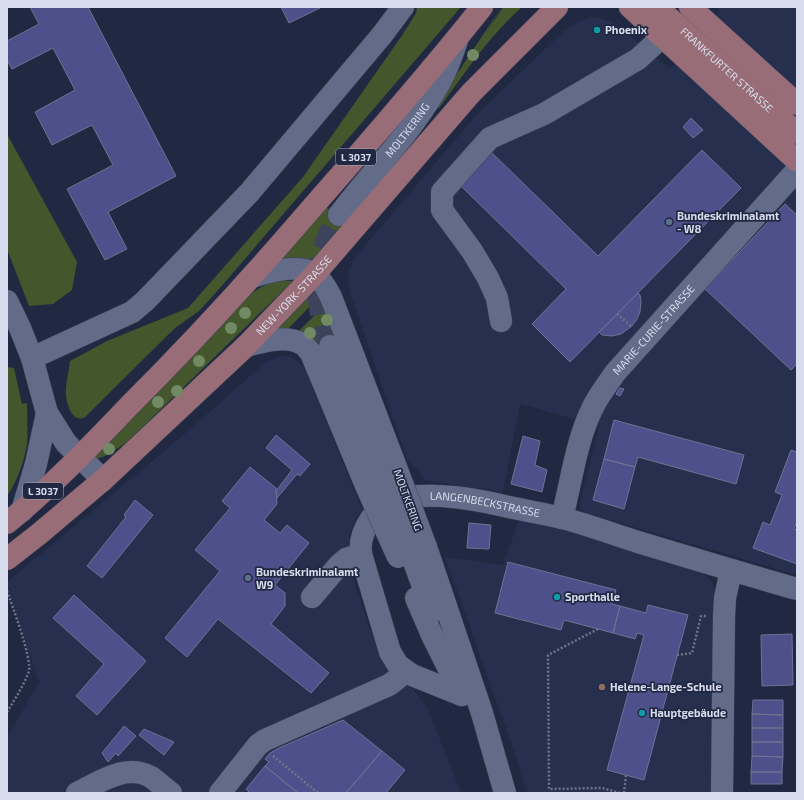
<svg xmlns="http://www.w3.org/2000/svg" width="804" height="800" font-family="'Exo 2',sans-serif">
<rect width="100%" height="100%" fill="#212841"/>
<path fill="#272f4e" d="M717,7H797V575L586,513L580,507V503L599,426L520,404L503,492L427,481L407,459L350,292L348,281L350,268L356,256L478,113L565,30L580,21L591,17L599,18L615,23L670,69L720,11Z
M285,356L291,357L298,362L304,367L362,510L354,522L349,536L350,570L378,652L386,666L411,686L428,709L461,793H8L7,792V737L39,682L7,588V582L188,431L267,361L278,357Z
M520,517L700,571L711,581L714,587L712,628V793H527L512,745L445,557L503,565Z"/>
<path fill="#43562c" d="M417,7H461L220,288L199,311L175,328L85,417C73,424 67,405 66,396C65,386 69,371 70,361L107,341L188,308L303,177L403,34L416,13Z
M503,7H522C488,37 466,72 439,108L436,105L499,11L488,30Z
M7,134L77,262L72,290L53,304L29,306L7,249Z
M326,207L350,221L306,268L276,265Z
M283,281H291L292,282L127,442L108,455L96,459L94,456L244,299C258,288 266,283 283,281Z
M313,292L319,297L284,333L274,331Z
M324,306L339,342L318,352L295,335Z
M7,367L14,368L22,404L27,403C27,417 28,431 27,444C24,462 17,482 7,496Z"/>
<path fill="#4e508b" stroke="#6f7290" d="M30,7H88L176,176L108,212L127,249L105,260L67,189L113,165L92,125L52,145L35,112L75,90L53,48L12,69L7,60V41L39,24Z
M281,7H322L289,23Z
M691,118L703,130L693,138L683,127Z
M702,150L741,188L570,362L532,324L566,289L458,183L490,151L598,256Z
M785,204L797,215V364L791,370L705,289Z
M638,293L640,295L641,302L640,312L637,319L632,326L621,334L612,336L602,335L599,332Z
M620,388L624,389L620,396L616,394Z
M614,420L744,455L736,484L638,457L635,467L604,459Z
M276,435L310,464L300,476L297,474L277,498L276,491L292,470L266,448Z
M523,436L540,441L535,465L547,470L542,492L511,484Z
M791,450L797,452V521L794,529L797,530V564L753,548L763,522L770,525L782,495L775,492Z
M604,459L635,467L624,509L593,500Z
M250,467L276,488L277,504L264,520L280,533L287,525L309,543L275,585L285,593V606L271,624L329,673L311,693L218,619L187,657L165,638L220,571L195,550L230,508L222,501Z
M135,500L153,515L102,578L87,566L126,517L124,515Z
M469,523L491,525L489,549L467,548Z
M508,562L616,590L612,604L620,606L613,633L564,620L561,630L495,613Z
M74,595L146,661L97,715L76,696L104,664L53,618Z
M648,605L688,615L644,780L607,770L644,635L637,633L635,639L613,633L620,606L646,613Z
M792,634L793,685L762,686L761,635Z
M753,700H783V715L752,714Z
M752,714L783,715V728H752Z
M343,720L382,751L346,793H298L265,766L269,762L265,759L270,753L279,748Z
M124,726L136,736L118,756L116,753L108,762L102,753Z
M752,728H783V742H752Z
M144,729L174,742L164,755L139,735Z
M752,742H783V757L752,756Z
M382,751L405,770L386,793H346Z
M752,756L783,757L782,772H751Z
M265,766L298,793H250L246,789Z
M751,772H782V784H751Z"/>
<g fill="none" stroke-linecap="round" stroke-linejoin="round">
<path stroke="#3c435b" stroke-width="22" stroke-dasharray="22 11" stroke-linecap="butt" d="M330,346C313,297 313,260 339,215"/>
<defs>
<g id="minor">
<path id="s1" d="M339,215C370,174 409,135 435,91C445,75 451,58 457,41"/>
<path d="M252,277C268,272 300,263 314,274C322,280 327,289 331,297L399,475"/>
<path d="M7,301L20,328L32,358L47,413L66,443L103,480"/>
<path d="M501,321L497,298L488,278L472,251L442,210V192L490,138L544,114L638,59L662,37"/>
<path d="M246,346C262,342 287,334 302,344C306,346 308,350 311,353L367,488"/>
<path d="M330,346L384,481"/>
<path d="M32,358L132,312L145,301L249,193L382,35L403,7"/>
<path d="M22,511L36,464L47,413"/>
<path id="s2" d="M562,518C571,483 576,442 592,409C598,396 607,385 615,373L797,170"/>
<path d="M426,547L482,713L505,793"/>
<path d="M411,553L432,612"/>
<path d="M312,597L339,565L346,559L361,554"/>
<path d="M416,598L432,635L462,695"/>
<path id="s3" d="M462,695L412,675L398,665L390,652L361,554C358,531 377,502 401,498C437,492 475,499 509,507C527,511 545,514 562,518C588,525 613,534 638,542C691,558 744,574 797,589"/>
<path d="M77,793C100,782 126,763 151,777C158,782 164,788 171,793"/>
<path d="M220,793L258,745L265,740L389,685L397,679L404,670"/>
<path d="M722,793L724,616L725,598L731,570"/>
</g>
<g id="major">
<path d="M630,7L797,161"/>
<path id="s4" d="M657,7L797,133"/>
<path d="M690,7L797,104"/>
<path d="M7,523C50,488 90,447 129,406C190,345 248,282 304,217C364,148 425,79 482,7"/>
<path id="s5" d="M7,559L39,534L103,480L246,346L314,275L471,93L557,7"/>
</g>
</defs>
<use href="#minor" stroke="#40455b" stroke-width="23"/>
<use href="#major" stroke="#40455b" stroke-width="23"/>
<path stroke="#6d7389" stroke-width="2.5" stroke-dasharray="2 2" stroke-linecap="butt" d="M617,314L632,327
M7,591C12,605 32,659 29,671C24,685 15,699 7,712
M598,629L548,655L549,789L602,788L620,793
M677,655L692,653L701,616H706
M273,756L318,793
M624,793L626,775"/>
<use href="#minor" stroke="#626b88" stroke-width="22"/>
<use href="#major" stroke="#996d77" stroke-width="22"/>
<defs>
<path id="minor-bridge" d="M399,475L426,547
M384,481L411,553
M367,488L398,557"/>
</defs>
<use href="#minor-bridge" stroke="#40455b" stroke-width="23" stroke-linecap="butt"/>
<use href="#minor-bridge" stroke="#626b88" stroke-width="22"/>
</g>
<g fill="#718a64">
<circle cx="473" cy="55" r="6"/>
<circle cx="245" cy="313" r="6"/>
<circle cx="327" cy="320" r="6"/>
<circle cx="231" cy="328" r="6"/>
<circle cx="310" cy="333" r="6"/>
<circle cx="199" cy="361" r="6"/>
<circle cx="177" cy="391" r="6"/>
<circle cx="158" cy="402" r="6"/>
<circle cx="109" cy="449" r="6"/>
</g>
<g fill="#0f9aa8" stroke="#212841" stroke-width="1.5">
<circle cx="597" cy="30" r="4"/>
<circle cx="557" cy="597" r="4"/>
<circle cx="642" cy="713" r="4"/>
</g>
<g fill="#5c6f8a" stroke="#212841" stroke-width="1.5">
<circle cx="669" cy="222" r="4"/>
<circle cx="248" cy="578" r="4"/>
</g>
<circle fill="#8d6e63" stroke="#212841" stroke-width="1.5" cx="602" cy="687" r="4"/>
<g text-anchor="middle" stroke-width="3.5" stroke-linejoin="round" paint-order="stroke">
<g fill="#212841" stroke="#a0a7ba" stroke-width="1">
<rect x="336" y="149" width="40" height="16" rx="3"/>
<rect x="23" y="483" width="40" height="16" rx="3"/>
</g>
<g font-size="10" font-weight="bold" fill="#d7ddee">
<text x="356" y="161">L 3037</text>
<text x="43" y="495">L 3037</text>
</g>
<g font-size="11" font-weight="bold" fill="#d7ddee" stroke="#212841" text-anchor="start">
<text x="605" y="34">Phoenix</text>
<text x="677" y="220">Bundeskriminalamt<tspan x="677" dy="13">- W8</tspan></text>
<text x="256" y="576">Bundeskriminalamt<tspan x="256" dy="13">W9</tspan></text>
<text x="565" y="601">Sporthalle</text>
<text x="610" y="691">Helene-Lange-Schule</text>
<text x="650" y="717">Hauptgebäude</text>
</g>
<g font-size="11" fill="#d7ddee" stroke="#212841">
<text dy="4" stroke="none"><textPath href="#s4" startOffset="94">FRANKFURTER STRASSE</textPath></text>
<text dy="4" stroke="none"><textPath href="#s1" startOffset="109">MOLTKERING</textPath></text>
<text dy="4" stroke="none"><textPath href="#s5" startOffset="390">NEW-YORK-STRASSE</textPath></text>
<text dy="4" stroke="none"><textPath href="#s2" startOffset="214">MARIE-CURIE-STRASSE</textPath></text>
<text transform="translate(408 500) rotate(70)" y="4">MOLTKERING</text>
<text dy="4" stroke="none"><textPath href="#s3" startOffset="348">LANGENBECKSTRASSE</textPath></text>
</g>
</g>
<rect width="804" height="800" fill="none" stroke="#d7ddee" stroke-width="16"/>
</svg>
